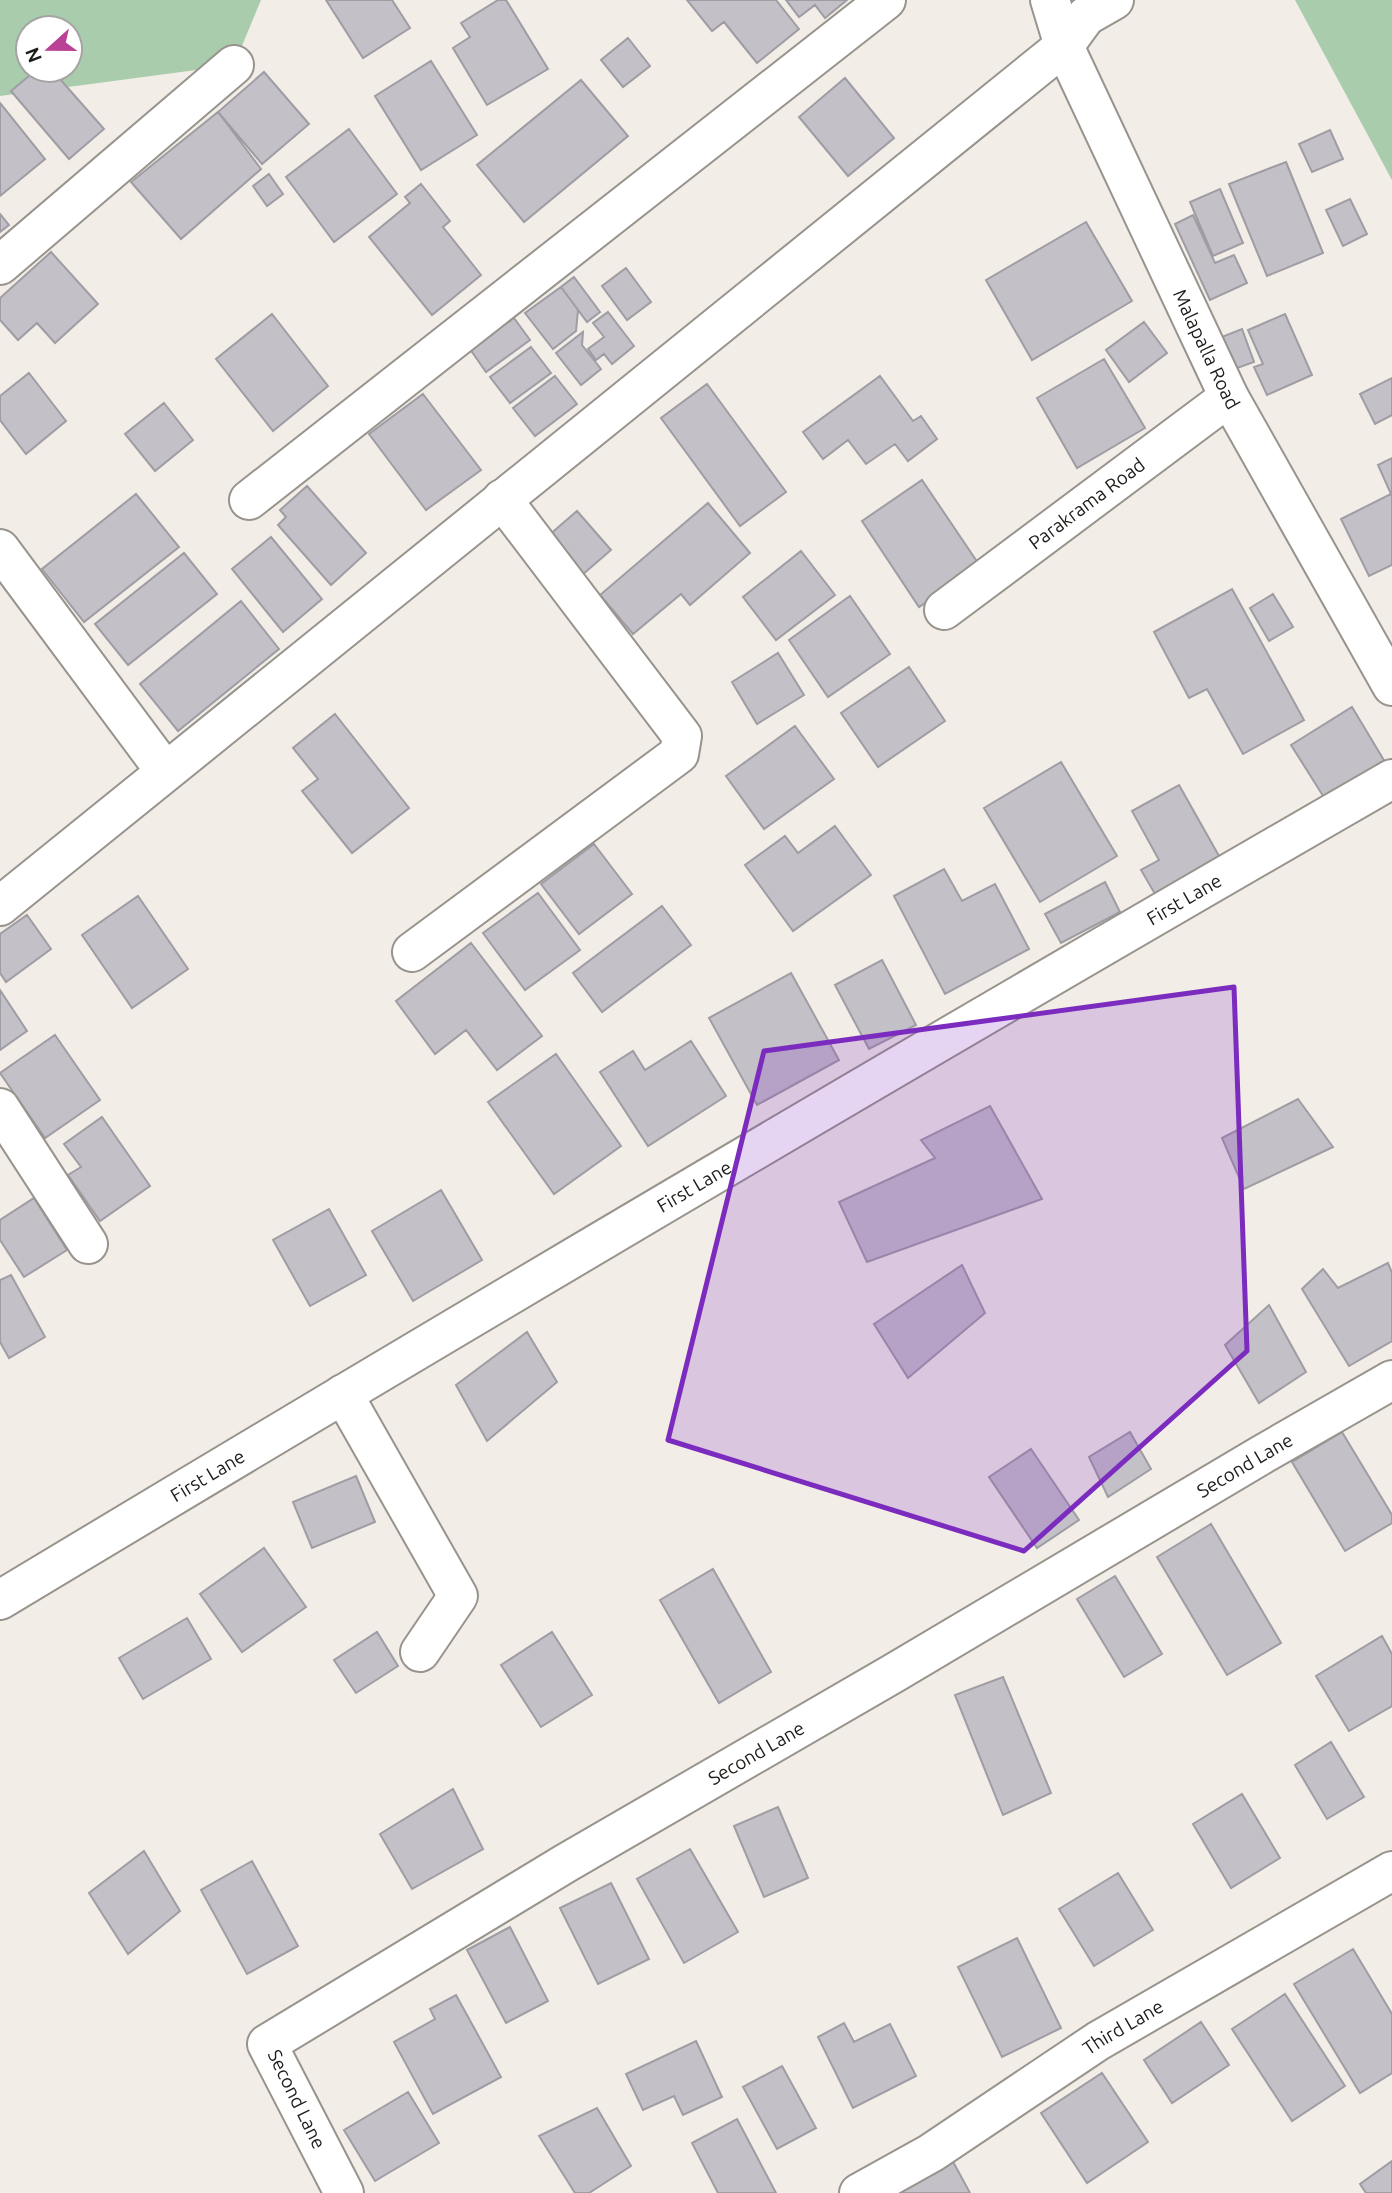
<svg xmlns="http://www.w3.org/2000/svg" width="1392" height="2193" font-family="Ubuntu,sans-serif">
<rect width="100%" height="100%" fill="#f2ede6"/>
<path fill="#a9ccad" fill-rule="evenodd" d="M0,0H261L234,65L0,96ZM28,28H70V70H28Z
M1295,0H1392V180Z"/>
<path fill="#c3c0c8" stroke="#9f9ca4" stroke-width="2" d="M326,0H392L410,28L363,58Z
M498,0H506L548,69L487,105L453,48L470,37L461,23Z
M687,0H776L799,29L757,63L724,22L712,31Z
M786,0H847L825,18L815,5L799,17Z
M628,38L650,66L623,87L601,60Z
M431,61L477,135L421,170L375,96Z
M36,70H52L104,129L69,159L11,91Z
M264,72L309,124L262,164L218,112Z
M845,78L894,138L848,176L799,117Z
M581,80L628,136L524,222L477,165Z
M0,103L45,159L0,196Z
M218,112L261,169L181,239L131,182Z
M349,129L397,194L334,242L286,177Z
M1330,130L1343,159L1312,172L1299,144Z
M1286,162L1323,253L1267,276L1229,184Z
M269,174L283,194L267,206L253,186Z
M421,184L450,221L443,227L481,275L432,315L369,237L410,203L405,197Z
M1220,189L1243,243L1213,256L1190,202Z
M1350,199L1367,234L1343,246L1326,210Z
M0,214L9,225L0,232Z
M1193,215L1215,263L1234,255L1247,283L1210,300L1175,224Z
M1086,222L1132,301L1032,360L986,280Z
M51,252L98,304L55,343L37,323L18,340L0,320V298Z
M626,268L651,302L627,320L602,286Z
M574,277L600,312L587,322L561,287Z
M561,287L578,310L576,331L553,349L525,313Z
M608,312L634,346L612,364L604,354L596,360L588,349L604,337L593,323Z
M272,314L328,386L273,431L216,359Z
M1285,314L1312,375L1267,395L1254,367L1263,364L1248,330Z
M514,318L530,340L486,372L470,349Z
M1144,322L1167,353L1129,382L1106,350Z
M1242,329L1254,362L1226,372L1214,340Z
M583,332L582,345L601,369L581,385L556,353Z
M531,347L551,373L510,403L490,377Z
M1104,359L1145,428L1077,468L1037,398Z
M29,373L66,421L26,454L0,420V396Z
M555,376L577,404L535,436L513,408Z
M880,376L913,421L921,416L937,439L908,461L895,444L866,464L848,440L823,459L803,432Z
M1392,378V415L1375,424L1360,394Z
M707,384L786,492L740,526L661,418Z
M423,394L481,470L426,510L369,434Z
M164,403L193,440L155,471L125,434Z
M1392,458V565L1369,576L1341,519L1391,494L1378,465Z
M922,480L980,566L919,607L862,521Z
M307,486L366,553L331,585L278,525L286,517L280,510Z
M136,494L179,547L84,622L42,569Z
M708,503L750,553L690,605L681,594L633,634L600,595Z
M577,511L611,550L582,575L548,536Z
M271,537L322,599L283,632L232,569Z
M801,551L835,595L776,640L743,597Z
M184,553L217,594L128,665L95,624Z
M1232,589L1304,720L1243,754L1207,689L1189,698L1154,632Z
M1273,594L1293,627L1269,641L1250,608Z
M850,596L890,654L828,697L789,640Z
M241,601L279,649L178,731L140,684Z
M778,653L804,695L757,724L732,682Z
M909,667L945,721L878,767L841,713Z
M1352,707L1385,762L1325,799L1291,745Z
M335,714L409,808L352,853L302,791L318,779L293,748Z
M795,726L834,779L764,829L726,776Z
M1061,762L1117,856L1040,902L984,808Z
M1179,785L1219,856L1155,894L1141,870L1159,860L1132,811Z
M835,826L871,875L793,931L745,865L785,836L798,853Z
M594,844L632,894L579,934L541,884Z
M944,869L962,901L995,884L1029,949L945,994L894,896Z
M1105,882L1120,912L1061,943L1045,914Z
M538,893L580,950L525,990L483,933Z
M138,896L188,969L132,1008L82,935Z
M662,906L691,945L602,1012L573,973Z
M27,915L51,949L6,982L0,973V934Z
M471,943L542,1036L497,1070L466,1030L435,1054L396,1001Z
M882,960L916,1025L869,1049L835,985Z
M791,973L839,1060L757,1105L709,1018Z
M0,990L27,1031L0,1050Z
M55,1035L100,1100L45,1138L0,1073Z
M691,1041L726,1096L648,1146L600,1072L633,1051L645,1070Z
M556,1054L621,1146L554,1194L488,1102Z
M1298,1099L1333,1147L1244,1189L1222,1138Z
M990,1106L1042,1199L867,1262L839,1202L935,1158L921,1140Z
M102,1117L150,1186L100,1221L68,1175L81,1167L64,1144Z
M441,1190L482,1260L413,1301L372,1231Z
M34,1198L67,1250L24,1277L0,1240V1220Z
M329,1209L366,1275L310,1306L273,1240Z
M1388,1263L1392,1273V1341L1349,1366L1302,1289L1323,1269L1338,1288Z
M962,1265L985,1313L908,1378L874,1324Z
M11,1275L45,1337L9,1358L0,1342V1280Z
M1269,1305L1306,1372L1259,1403L1225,1345Z
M527,1332L557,1382L487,1441L456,1385Z
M1130,1432L1151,1469L1108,1497L1089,1457Z
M1342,1432L1392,1515V1523L1345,1551L1292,1462Z
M1031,1449L1079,1520L1037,1548L989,1477Z
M356,1476L375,1522L312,1548L293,1502Z
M1211,1524L1281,1643L1227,1675L1157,1557Z
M264,1548L306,1607L242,1652L200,1594Z
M713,1569L771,1672L719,1703L660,1600Z
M1115,1576L1162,1654L1124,1677L1077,1599Z
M187,1618L211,1659L143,1699L119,1658Z
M377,1632L398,1666L356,1693L334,1660Z
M552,1632L592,1695L541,1727L501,1665Z
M1382,1636L1392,1654V1706L1349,1731L1316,1676Z
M1003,1677L1051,1793L1003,1815L955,1695Z
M1331,1742L1364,1797L1327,1819L1295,1765Z
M453,1789L483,1849L412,1889L380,1834Z
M1242,1794L1280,1858L1231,1888L1193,1824Z
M778,1807L808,1878L764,1897L734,1826Z
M690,1849L738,1932L684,1963L637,1879Z
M144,1851L180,1911L128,1954L89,1893Z
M252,1861L298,1946L247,1974L201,1890Z
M1118,1873L1153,1930L1094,1966L1059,1909Z
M611,1883L649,1959L598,1984L560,1908Z
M510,1927L548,2001L506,2023L467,1950Z
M1017,1938L1061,2028L1002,2057L958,1967Z
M1353,1949L1392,2014V2073L1360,2093L1294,1984Z
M1285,1994L1345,2086L1292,2121L1232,2029Z
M456,1995L501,2077L433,2114L394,2042L435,2019L430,2009Z
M1201,2022L1229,2065L1172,2103L1144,2060Z
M844,2023L854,2042L890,2024L916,2076L853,2108L818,2037Z
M696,2041L722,2097L683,2115L674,2096L643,2110L626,2074Z
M782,2066L816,2128L777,2149L743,2087Z
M1102,2073L1148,2142L1087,2183L1041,2113Z
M408,2092L439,2143L375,2181L344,2130Z
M597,2108L631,2166L589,2193H575L539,2136Z
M737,2119L776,2193H718L692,2143Z
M951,2158L970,2193H890Z
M1392,2161V2193H1366L1360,2184Z"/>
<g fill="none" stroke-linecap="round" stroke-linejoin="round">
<defs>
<g id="minor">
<path d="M0,265L234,65"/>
<path d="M249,500L886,0"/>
<path d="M0,549L165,771"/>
<path id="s1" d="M944,610L1229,397"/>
<path d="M0,906L1064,46L1086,16L1114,0"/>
<path d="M412,952L679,754L682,736L502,499"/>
<path d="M0,1108L88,1244"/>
<path d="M343,1394L458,1596L420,1652"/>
<path id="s2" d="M0,1600C462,1322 925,1048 1392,779"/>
<path id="s3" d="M344,2193L267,2044L566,1863L894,1673L1263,1454L1392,1380"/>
<path id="s4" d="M859,2193L931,2153L1098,2041L1392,1871"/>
</g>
<g id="tertiary">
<path id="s5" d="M1050,0L1064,46L1229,397L1392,686"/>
</g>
</defs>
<use href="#minor" stroke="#98948d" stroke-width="42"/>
<use href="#tertiary" stroke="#98948d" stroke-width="42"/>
<use href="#minor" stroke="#fff" stroke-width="38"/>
<use href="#tertiary" stroke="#fff" stroke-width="38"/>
</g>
<path fill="#7b2cbf" fill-opacity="0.2" stroke="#7b2cbf" stroke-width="5" stroke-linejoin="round" d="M1234,987L1247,1351L1024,1551L668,1440L764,1051Z"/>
<g text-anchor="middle" stroke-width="5" stroke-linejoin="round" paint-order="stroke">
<g font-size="19" fill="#1d1c19" stroke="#fff">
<text dy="7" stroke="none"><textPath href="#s5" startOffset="383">Malapalla Road</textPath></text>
<text dy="7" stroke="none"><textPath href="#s1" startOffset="178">Parakrama Road</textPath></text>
<text dy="7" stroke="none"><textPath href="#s2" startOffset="1376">First Lane</textPath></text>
<text dy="7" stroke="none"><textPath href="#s2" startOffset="808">First Lane</textPath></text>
<text dy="7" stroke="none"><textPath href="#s3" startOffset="1304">Second Lane</textPath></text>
<text dy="7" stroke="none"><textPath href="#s2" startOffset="242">First Lane</textPath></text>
<text dy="7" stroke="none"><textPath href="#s3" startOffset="737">Second Lane</textPath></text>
<text dy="7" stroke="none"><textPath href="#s4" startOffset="312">Third Lane</textPath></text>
<text transform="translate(297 2099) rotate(64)" y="7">Second Lane</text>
</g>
</g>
<g transform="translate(49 49) rotate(249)"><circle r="33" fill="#ffffff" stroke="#a5a4a3" stroke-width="2"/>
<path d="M0-5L12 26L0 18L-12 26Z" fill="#ba4296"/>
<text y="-10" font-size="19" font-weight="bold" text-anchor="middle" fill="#1d1c19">N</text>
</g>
</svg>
